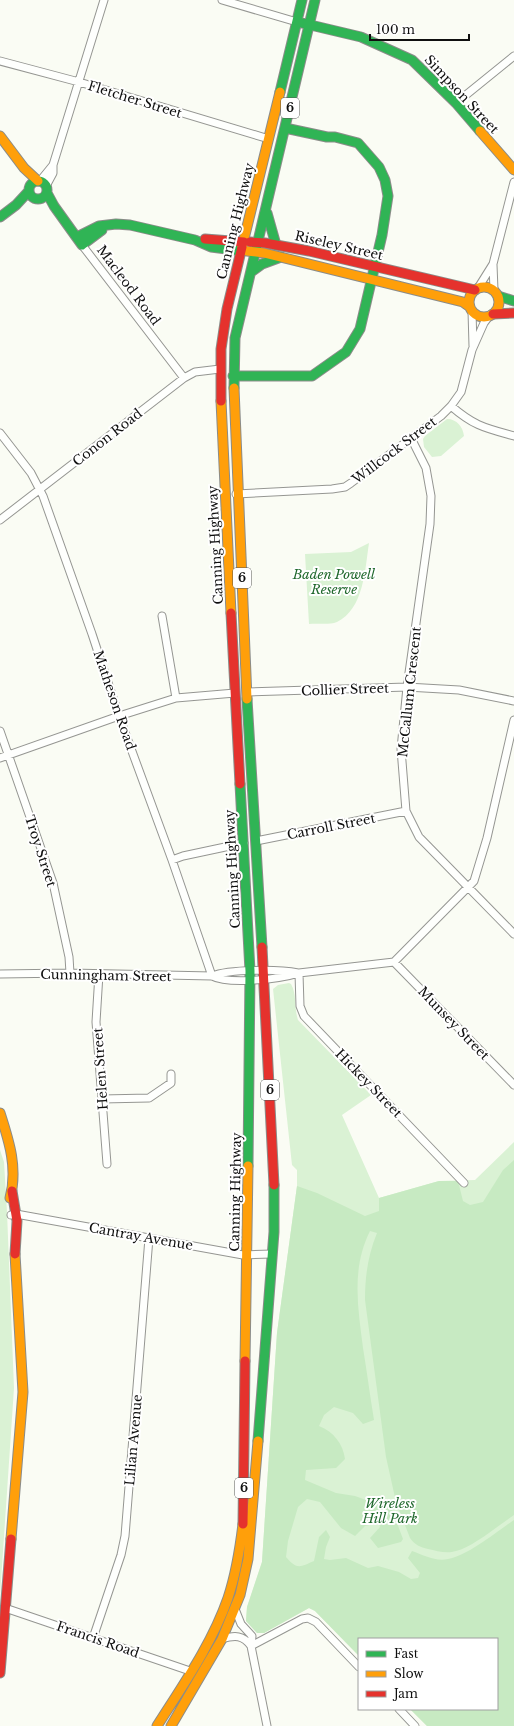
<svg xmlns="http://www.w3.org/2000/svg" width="514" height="1726" font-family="'Libre Baskerville',serif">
<rect width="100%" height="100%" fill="#fafcf4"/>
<path fill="#daf2d4" d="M447,419C457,419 463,427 464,436L441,456L432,457L424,447L423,439L425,436Z
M369,543C365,569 364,609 337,622C330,625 317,623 309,624L305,554L351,552Z
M289,983L291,984C297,994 294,1008 298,1020L371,1095L342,1115L379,1198L439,1181L475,1180L514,1142V1726H427L410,1709H497V1639H359V1656L315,1611L309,1608L264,1633H257L246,1621L247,1607L262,1562L277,1333L297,1186V1170L292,1165L273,989L278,985Z
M0,1150L4,1162L7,1212L14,1388L0,1596Z"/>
<path fill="#c7eac2" d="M514,1160V1515C499,1525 473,1547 456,1551C447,1554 437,1551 428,1549C420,1547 415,1545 410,1538L396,1502L386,1457L365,1300C365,1276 368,1255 377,1233L370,1231C351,1269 358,1308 363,1348C367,1372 370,1396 374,1420L363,1424L353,1413L334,1407L324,1415L319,1426C334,1432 343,1444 345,1459L336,1468L306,1470L305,1480L336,1493L355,1496L366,1500L389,1502L403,1539L401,1542L378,1548L370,1538L380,1527L379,1523L365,1526L355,1536L341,1528L320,1502L307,1499L298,1507L288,1541L286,1557C297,1570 300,1567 314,1561L319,1537L326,1530L330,1537L326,1547L324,1559L330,1560L346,1558L368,1568L378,1566L399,1572L411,1579L418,1578L420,1573L408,1558L412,1551C423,1555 436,1562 448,1559C469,1555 496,1532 514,1520V1726H427L410,1709H497V1639H359V1656L315,1611L309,1608L264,1633H257L246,1621L247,1607L262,1562L277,1333L297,1186L317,1193L365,1216L379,1211V1198L439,1181H458L463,1201L470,1205L483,1202L503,1170Z"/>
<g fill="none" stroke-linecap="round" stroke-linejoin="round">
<defs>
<path id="street" d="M222,0L297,22
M0,61L79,82L269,139
M456,103L514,56
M40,181L53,165
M46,186L53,173V165L104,0
M82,245L184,378
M493,265L494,290
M478,288L493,264L514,182
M472,311L473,346
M451,406C474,426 485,428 514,436
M0,433L31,473L43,496L92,634L119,716L172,860L212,976
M411,438L426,468L431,496L430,524L407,687L401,749L406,811L419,837L514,934
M236,494L332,489L345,487L351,483L441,416L451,406L461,392L472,350L484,323L490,315
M0,520L184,378L195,372L220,369
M162,616L176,698
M247,692L407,687L459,690L514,701
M0,731L53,883L69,957L70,973
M0,758L119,716L176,698L235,693
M256,841L406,811
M172,860L183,856L244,843
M394,962L514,1085
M299,973L300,1006L304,1016L464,1183
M0,974L70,973L212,976C229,985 280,979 299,973L394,962L474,881L487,838L514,720
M99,974L96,1022L107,1164
M212,976C229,969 279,969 298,973
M102,1099L149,1098L171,1083V1074
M11,1215L16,1214L243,1255L272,1254
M5,1608L190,1671
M235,1609L241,1624L252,1636L251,1646L267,1726
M93,1638L121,1555L125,1536L149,1238
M222,1639C235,1635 243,1635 251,1646
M251,1646L302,1619L308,1618L316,1622L359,1667
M399,1709L415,1726"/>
<path id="fast" d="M302,23L361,37L412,60L456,103L480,131
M280,92L302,0
M29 190a9 9 0 1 1 18 0a9 9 0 1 1-18 0Z
M47,193L54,206L82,245L102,230
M267,213L276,245
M0,217L16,205L28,192
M77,237L99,226L116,224L130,225L195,240L211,247L242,251
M251,272L262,264L281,257
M498,296L514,301
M233,376H312L346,352L360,329L382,235L388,196L385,180L379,167L358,143L335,137H327L285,128
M234,388L235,338L315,0
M247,699L262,947
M240,784L250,971L248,1166
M258,1441L274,1232V1185"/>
<path id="slow" d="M480,131L514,170
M0,136L24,168L38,181
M242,247L280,92
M247,251L264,253L463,302L470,307
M469 302a15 15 0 1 1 30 0a15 15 0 1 1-30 0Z
M234,388L247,699
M221,401L231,613
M0,1113C9,1141 18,1168 10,1198
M245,1361L248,1166
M11,1539L23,1392L15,1254
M157,1726C183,1685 212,1644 228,1598C236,1574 240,1549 243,1524
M171,1726L222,1639L240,1595L248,1559L258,1441"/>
<path id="jam" d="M205,239L244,242
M250,242L265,243L309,251L475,290
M493,314L514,313
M221,401V349L227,309L242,247
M231,613L240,784
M262,947L274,1185
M12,1191L17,1221L15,1254
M243,1524L245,1361
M0,1673L11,1539"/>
</defs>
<use href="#street" stroke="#959692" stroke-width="9"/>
<use href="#fast" stroke="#8b8c89" stroke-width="11"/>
<use href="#slow" stroke="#8b8c89" stroke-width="11"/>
<use href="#jam" stroke="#8b8c89" stroke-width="11"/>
<use href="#street" stroke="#fefffd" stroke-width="7"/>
<use href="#fast" stroke="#30b455" stroke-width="9"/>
<use href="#slow" stroke="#ff9f0a" stroke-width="9"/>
<use href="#jam" stroke="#e5322d" stroke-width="9"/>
</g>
<g text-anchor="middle" stroke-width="4" stroke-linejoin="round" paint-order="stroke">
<g fill="#fff" stroke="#575757" stroke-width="1">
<rect x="281" y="98" width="18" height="20" rx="3"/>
<rect x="233" y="568" width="18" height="20" rx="3"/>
<rect x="261" y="1080" width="18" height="20" rx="3"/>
<rect x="235" y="1478" width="18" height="20" rx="3"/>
</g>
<g font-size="12" font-weight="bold" fill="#0f0f0f">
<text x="290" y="112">6</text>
<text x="242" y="582">6</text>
<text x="270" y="1094">6</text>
<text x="244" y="1492">6</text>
</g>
<g font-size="13" fill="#0f0f0f" stroke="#fff">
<text transform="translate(462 94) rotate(47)" y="5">Simpson Street</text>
<text transform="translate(135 99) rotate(17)" y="5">Fletcher Street</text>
<text transform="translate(235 221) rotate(-76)" y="5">Canning Highway</text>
<text transform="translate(339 245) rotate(13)" y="5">Riseley Street</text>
<text transform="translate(129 285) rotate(53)" y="5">Macleod Road</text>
<text transform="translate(107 437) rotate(-38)" y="5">Conon Road</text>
<text transform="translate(394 450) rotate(-37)" y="5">Willcock Street</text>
<text transform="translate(215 545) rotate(-93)" y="5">Canning Highway</text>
<text transform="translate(345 689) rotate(-2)" y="5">Collier Street</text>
<text transform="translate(409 692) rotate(-84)" y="5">McCallum Crescent</text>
<text transform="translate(115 700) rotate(71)" y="5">Matheson Road</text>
<text transform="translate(331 826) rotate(-11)" y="5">Carroll Street</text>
<text transform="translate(41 851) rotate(72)" y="5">Troy Street</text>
<text transform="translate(232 869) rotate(-93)" y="5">Canning Highway</text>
<text transform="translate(106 975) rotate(1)" y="5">Cunningham Street</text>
<text transform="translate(454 1023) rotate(46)" y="5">Munsey Street</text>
<text transform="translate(100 1069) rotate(-94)" y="5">Helen Street</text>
<text transform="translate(369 1083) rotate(46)" y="5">Hickey Street</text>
<text transform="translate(235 1192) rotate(-89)" y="5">Canning Highway</text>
<text transform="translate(141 1236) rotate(10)" y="5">Cantray Avenue</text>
<text transform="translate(133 1440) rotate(-85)" y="5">Lilian Avenue</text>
<text transform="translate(98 1639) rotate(19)" y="5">Francis Road</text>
</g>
<g font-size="13" font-style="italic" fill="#1e672b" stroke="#fff">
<text x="334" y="579">Baden Powell<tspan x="334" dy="15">Reserve</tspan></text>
<text x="390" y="1508">Wireless<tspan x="390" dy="15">Hill Park</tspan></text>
</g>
</g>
<rect x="358" y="1638" width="140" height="72" fill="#ffffff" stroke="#9f9f9f"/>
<rect x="366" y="1651" width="20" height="6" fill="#30b455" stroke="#9f9f9f"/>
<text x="394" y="1658" font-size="12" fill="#0f0f0f">Fast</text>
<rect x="366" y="1671" width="20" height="6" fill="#ff9f0a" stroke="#9f9f9f"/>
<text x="394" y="1678" font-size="12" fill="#0f0f0f">Slow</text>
<rect x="366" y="1691" width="20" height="6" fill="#e5322d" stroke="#9f9f9f"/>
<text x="394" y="1698" font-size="12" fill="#0f0f0f">Jam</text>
<path d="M370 34v6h99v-6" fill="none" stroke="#0f0f0f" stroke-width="2"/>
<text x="376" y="34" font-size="12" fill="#0f0f0f" stroke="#ffffff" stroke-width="3" paint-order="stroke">100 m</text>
</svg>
